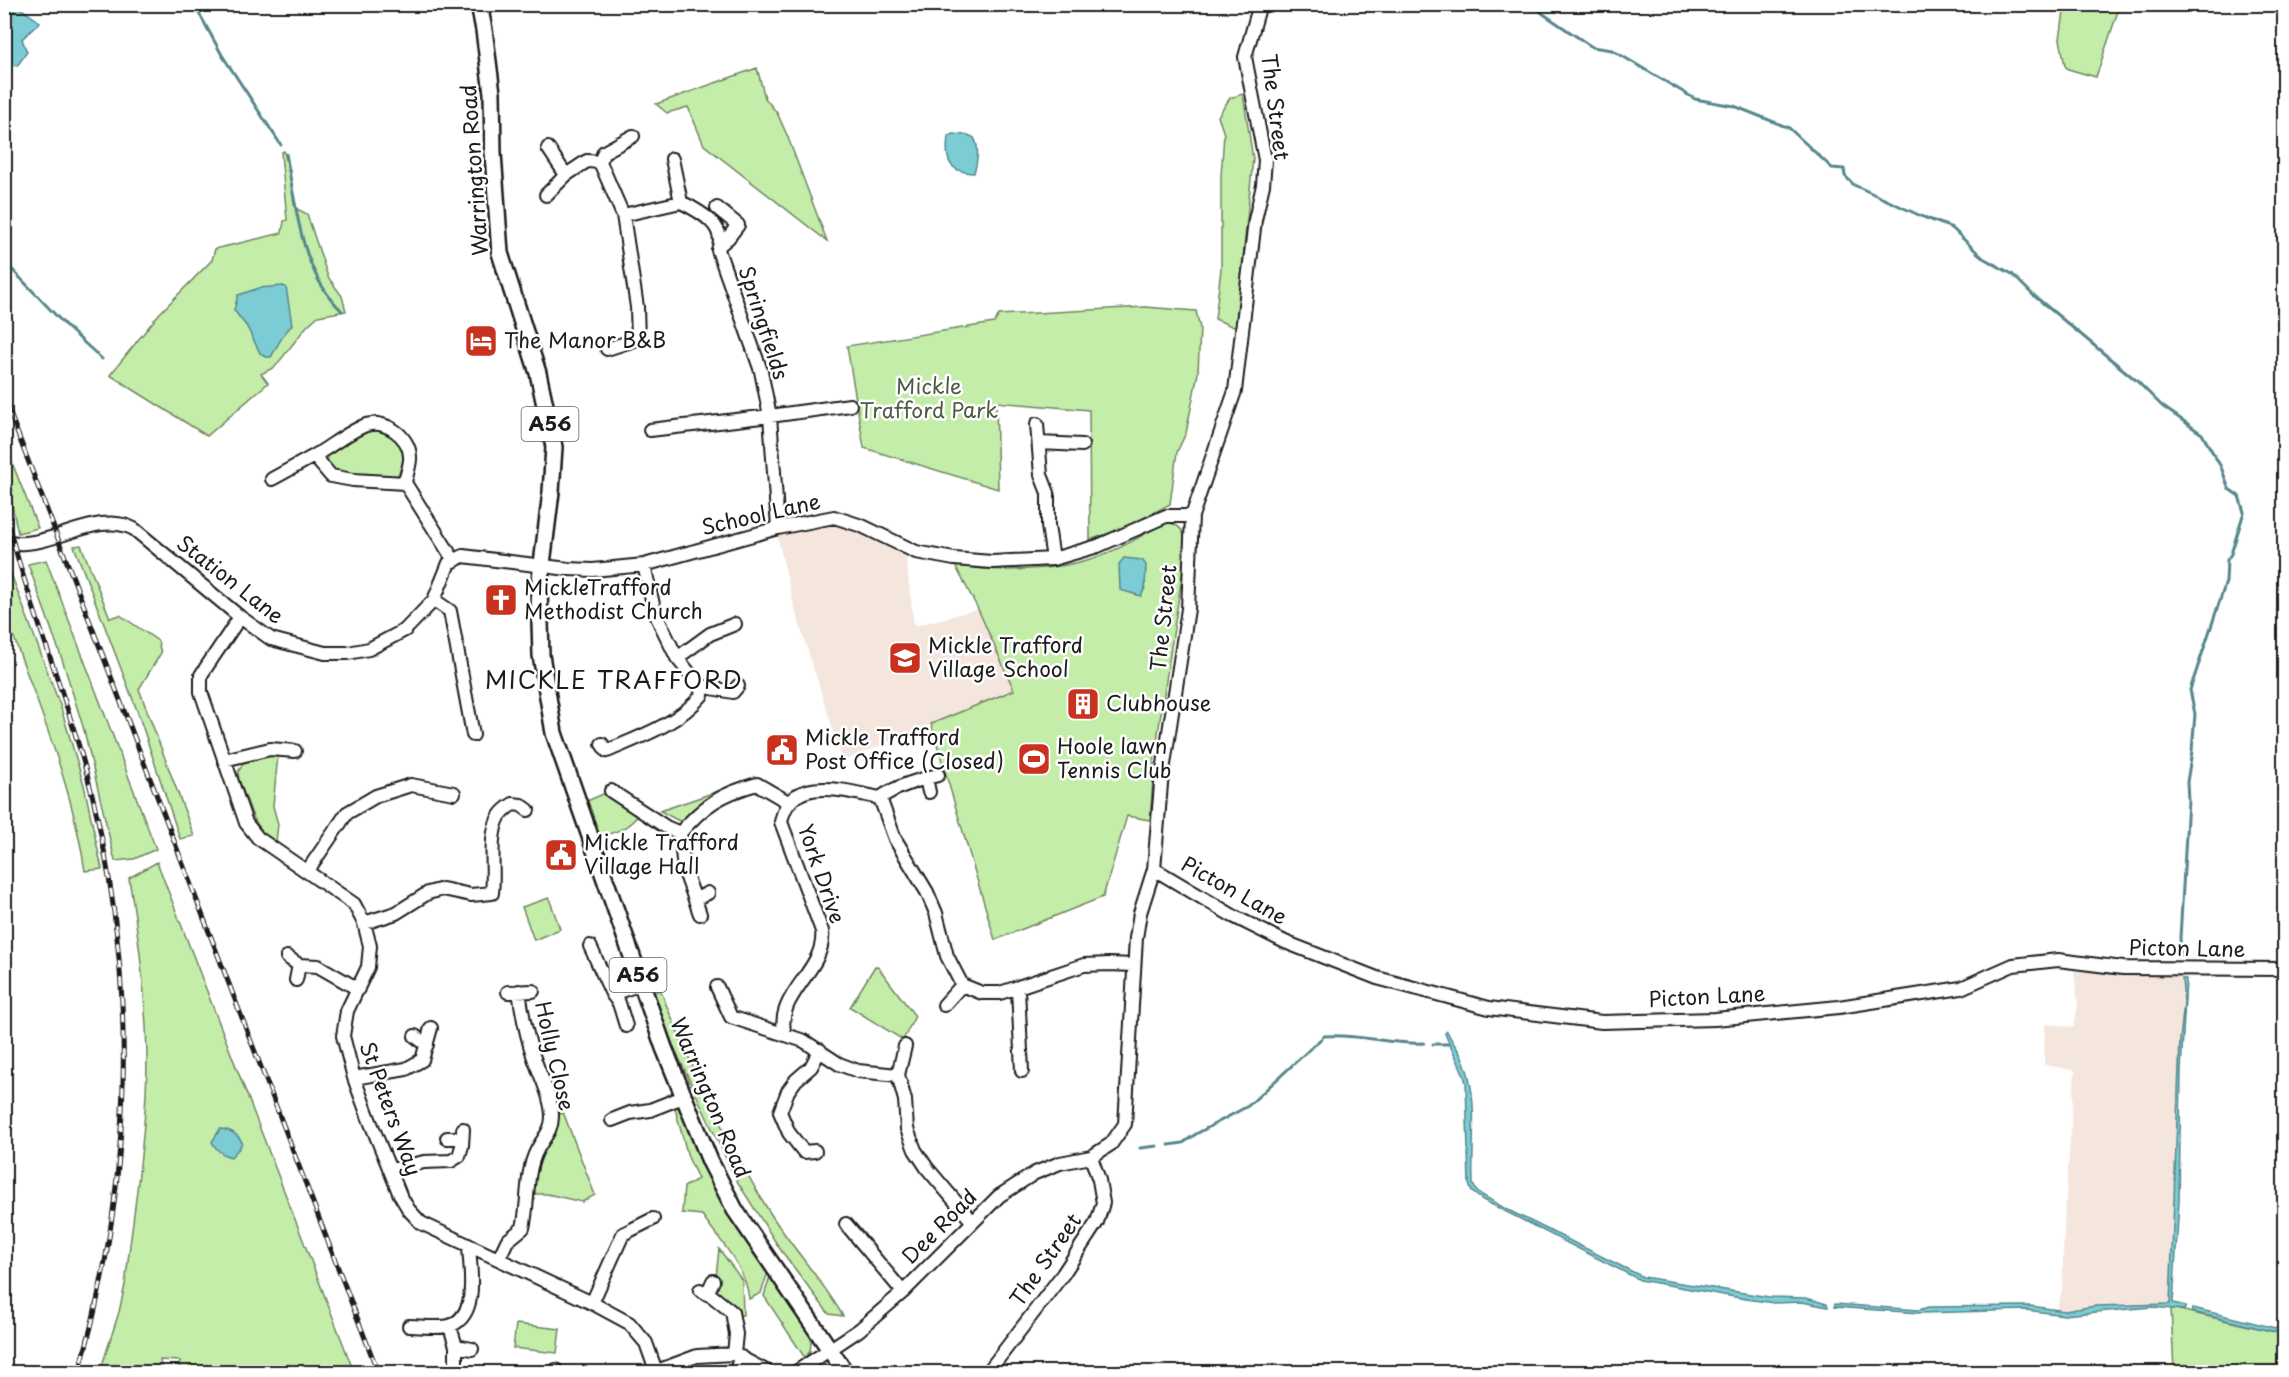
<svg xmlns="http://www.w3.org/2000/svg" width="2289" height="1377" font-family="'Playpen Sans',sans-serif">
<rect width="100%" height="100%" fill="#fff"/>
<filter id="ink" filterUnits="userSpaceOnUse"><feTurbulence type="fractalNoise" baseFrequency=".0167" numOctaves="2"/><feDisplacementMap in="SourceGraphic" scale="12" xChannelSelector="R" yChannelSelector="G"/><feConvolveMatrix kernelMatrix="1 2 1 2 8 2 1 2 1" color-interpolation-filters="sRGB"/></filter>
<g filter="url(#ink)">
<path fill="#f4e6dc" d="M820,525H841L906,557L914,626L978,609L1014,690L843,761L795,610L777,535Z
M2074,971L2153,976L2185,975L2186,979L2182,980L2184,1002L2180,1040L2170,1304H2123L2056,1311L2062,1291L2064,1225L2075,1070L2044,1065L2045,1024L2074,1027L2078,1004Z"/>
<path fill="#c3eda9" stroke="#708462" stroke-width="1.5" d="M2065,5H2120L2096,77L2068,69L2065,66L2060,39Z
M757,68L765,98L777,113L787,135L827,241L704,145L688,107L667,113L656,104Z
M1243,94L1253,159L1236,328L1215,319L1221,269V176L1224,134L1218,116L1230,98Z
M284,151L297,209L307,214L328,277L342,296L346,311L318,316L307,326L275,367L261,374L268,383L207,436L110,375L159,314L212,260L215,249L282,233L284,221L287,220L281,153Z
M1145,307L1196,311L1200,328L1198,373L1186,433L1177,452L1170,504L1129,526L1090,540L1089,410L996,402L998,489L864,448L847,346L994,323L999,315Z
M373,429L386,431L403,445C404,457 403,467 397,476L390,478L332,472L326,465L330,451L362,431Z
M4,448L7,450L38,528L18,533L5,473Z
M1165,522C1180,524 1183,530 1187,543L1155,753L1150,820L1127,816L1103,897L995,940L931,724L1014,690L978,609L955,565C1003,574 1067,571 1112,551C1131,543 1148,532 1165,522Z
M81,545L110,618L120,615L158,641L161,653L139,689L194,836L180,839L138,713L74,546Z
M4,555L61,708L84,785L102,869L85,871C72,782 36,702 7,618L4,604Z
M46,560L156,849L134,859L115,861L84,730L63,662L28,564Z
M268,754L278,755L273,806L278,824L276,842L262,832L253,817L239,780L238,772L244,762Z
M727,788L695,809L683,823L660,811Z
M605,793L639,814C628,829 616,832 599,837L585,802Z
M157,862L354,1372H178L180,1361L160,1360L162,1372H100L119,1312L125,1285C134,1209 147,1132 147,1056C146,996 139,936 129,878Z
M549,898L560,929L534,940L522,907Z
M875,966L878,967L915,1016L903,1040L850,1007Z
M660,989C690,1065 725,1138 767,1208C790,1246 821,1278 843,1316L829,1314L780,1249L735,1178L673,1045L653,993Z
M674,1105L680,1107L717,1190L768,1272L761,1293L749,1299C746,1267 720,1241 702,1215L682,1213L684,1187L698,1179L688,1157Z
M563,1112L595,1195L582,1202L547,1194H531C536,1172 544,1125 563,1112Z
M719,1249L742,1280L743,1315L738,1316L716,1292L720,1280L716,1277Z
M770,1276L812,1335L810,1351L805,1358L764,1296Z
M2171,1308L2284,1334V1372H2174Z
M516,1324L560,1329L557,1353L513,1348Z"/>
<path fill="#7bccd5" stroke="#55868b" stroke-width="1.5" d="M16,5L40,22L22,39L27,52L17,66L4,62L5,27Z
M954,134C959,135 970,134 974,138C980,147 977,164 974,173C948,172 945,160 948,136Z
M283,286L286,287L292,325C280,337 279,344 271,357H266L260,353L247,327L234,310L238,295L259,288Z
M1124,558L1142,560L1146,565L1145,588L1141,596L1120,590L1119,564Z
M2182,979H2186L2181,1071L2179,1201L2173,1303L2186,1306L2184,1310L2152,1307L2064,1315L2026,1310L1920,1313L1834,1307L1835,1304L1919,1310L1928,1307L2030,1306L2065,1311L2095,1306L2170,1304L2180,1040L2184,1002Z
M1447,1031C1452,1043 1461,1052 1465,1064C1479,1101 1471,1145 1473,1184L1477,1192L1504,1208L1643,1277L1769,1297L1806,1298L1827,1304L1828,1307L1802,1302L1774,1303L1746,1299L1640,1280L1483,1200L1472,1192L1469,1184L1466,1083C1462,1065 1451,1051 1445,1033Z
M220,1129C231,1130 236,1133 242,1142L240,1147L231,1157C222,1155 216,1150 212,1142Z
M2193,1308L2284,1330V1334L2192,1312Z"/>
<g fill="none" stroke-linecap="round" stroke-linejoin="round">
<path stroke="#55868b" stroke-width="3" d="M194,4L222,55L281,145
M1535,4L1542,13L1592,47L1612,50L1695,99L1734,106L1789,128L1832,168L1844,169L1845,176L1854,185L1921,216L1952,228L1983,258L2012,274L2032,294L2137,381L2162,406L2202,434L2221,467L2229,489L2239,496L2244,512L2231,554L2227,560L2226,582L2190,690L2195,714L2192,751L2187,782L2188,800L2180,938L2181,955
M286,154C297,209 300,271 342,311
M4,261L67,327L102,359
M1433,1044H1449
M1169,1145L1183,1143L1196,1134L1248,1106L1324,1036C1358,1033 1391,1045 1424,1043
M1140,1148L1157,1146"/>
<defs>
<path id="minor" d="M548,148L566,175L587,161L600,162L623,215L637,307L638,339L607,349
M672,159L681,202
M600,162L604,152L633,136
M546,195L566,175
M717,208L738,225L728,238L721,244
M623,215L681,202C699,211 728,226 718,250L761,371L770,416L650,430
M1037,424L1041,475L1048,493V526L1053,559
M1039,443L1082,445
M314,456C330,447 348,432 366,425C385,419 409,436 410,456C411,464 406,475 405,483
M272,479L314,456L331,476L353,480L405,483L453,559
M778,528L770,416L850,405
M4,541C11,542 17,544 24,543C60,542 101,511 134,529L240,617L271,639L325,653H348L369,649L405,630L434,600L449,563L463,556L568,569L593,570L644,565L778,528L834,517L862,526L916,552L954,559L992,562L1053,559L1098,546L1166,516H1192
M644,565L655,613L677,658L700,686L733,692L738,686
M434,600L450,611L473,735
M240,617L201,675V692L246,823L258,838L354,904L364,923L370,946L368,967L347,1011L343,1036L354,1078L368,1116L400,1195L409,1210L421,1223L592,1303L629,1323L646,1343L656,1371
M677,658L710,634L735,624
M602,744L607,751C640,737 678,724 702,695L700,686
M224,760L270,749L295,751
M926,778L929,792
M611,791L666,827L680,833
M880,798C897,786 918,780 938,775
M1154,869L1233,916L1285,942L1377,978L1489,1008L1602,1022L1715,1019L1839,1007L1961,988L2013,965L2058,960L2123,968L2284,969
M308,870L347,813L376,796L411,785L454,793
M696,899L708,893
M700,914L684,869L680,833C704,805 721,794 757,784L788,802
M364,923L396,913L428,893L443,889L471,895L492,893C495,870 488,837 499,817C502,812 508,807 513,804L521,805L528,810
M590,946L612,994L641,984
M287,957L299,965L318,966L358,989
M296,980L299,965
M717,987L731,1017L804,1041L839,1064L858,1071L898,1075
M1018,989L1022,1071
M508,992L533,991
M612,994L619,1003L626,1026
M944,1005L962,985
M785,1035C773,995 827,970 822,931L781,822C790,773 845,791 880,798L895,839L927,892L936,913L947,956L962,985L982,993H1000L1084,965L1110,964L1133,965
M415,1036L427,1045
M905,1046L898,1075L905,1100L907,1129L915,1150L927,1168L972,1221
M354,1078L406,1069L422,1060L431,1028
M612,1120L630,1113L650,1110L683,1097
M447,1138H462
M815,1151L804,1152L789,1133L780,1112L788,1091L796,1080L811,1067L820,1050
M391,1170L424,1162L451,1161L459,1156L462,1146L463,1129
M846,1224L903,1292
M499,1258L507,1241L523,1228C529,1203 525,1173 537,1150C543,1138 552,1131 552,1117C552,1097 539,1074 533,1055C526,1034 522,1013 519,991
M700,1290L712,1296L732,1312L736,1334L734,1354
M707,1294L713,1281
M592,1303L623,1234L653,1219
M409,1326C419,1326 444,1329 452,1325C479,1312 470,1270 469,1246
M450,1327L456,1346V1362
M456,1346L472,1349
M556,1372V1370
M654,1372L697,1356L734,1354L768,1372
M735,1372L741,1357
M796,1372L859,1330L903,1292L999,1196L1035,1173L1060,1163L1091,1157L1111,1144L1125,1124L1136,938L1140,913L1154,869L1161,784L1188,609L1192,516L1235,391L1255,220L1263,185L1265,160L1245,57L1260,4
M988,1372L1063,1274L1097,1222L1103,1203L1099,1180L1091,1157"/>
<path id="major" d="M479,4L484,30L492,93L493,153L500,253L538,373L554,447L551,492L539,588L541,655L554,733L664,1048L710,1161L735,1210L845,1372"/>
</defs>
<use href="#minor" stroke="#1c1c1c" stroke-width="16"/>
<use href="#major" stroke="#1c1c1c" stroke-width="20"/>
<use href="#minor" stroke="#fff" stroke-width="12"/>
<use href="#major" stroke="#fff" stroke-width="15"/>
<defs>
<path id="rail" d="M4,398L378,1372
M4,508C28,605 68,697 92,794C138,983 133,1185 79,1372"/>
</defs>
<use href="#rail" stroke="#1c1c1c" stroke-width="5"/>
<use href="#rail" stroke="#fff" stroke-width="3" stroke-dasharray="9" stroke-linecap="butt"/>
</g>
</g>
<defs>
<symbol id="hotel-square" viewBox="-11 -11 22 22"><rect x="-9" y="-9" width="18" height="18" rx="4" fill="#c8321e" stroke="#fff"/><path d="M-6-4.5h1.5V1H6V5H4.5V3h-9V5H-6ZM-4 0a1.8 1.8 0 1 1 3.6 0ZM.5 0V-2.5h3Q6-2.5 6 0Z" fill="#fff"/></symbol>
<symbol id="church-square" viewBox="-11 -11 22 22"><rect x="-9" y="-9" width="18" height="18" rx="4" fill="#c8321e" stroke="#fff"/><path d="M-1.2-6h2.4v3.5h3.3v2.4h-3.3V6h-2.4V-.1h-3.3v-2.4h3.3Z" fill="#fff"/></symbol>
<symbol id="school-square" viewBox="-11 -11 22 22"><rect x="-9" y="-9" width="18" height="18" rx="4" fill="#c8321e" stroke="#fff"/><path d="M0-5L7-2L0 1L-7-2ZM-4 1L0 2.5L4 1V4Q0 6-4 4Z" fill="#fff"/></symbol>
<symbol id="building-square" viewBox="-11 -11 22 22"><rect x="-9" y="-9" width="18" height="18" rx="4" fill="#c8321e" stroke="#fff"/><path d="M-4-6H4V6H1V3H-1V6H-4ZM-2.5-4.3h1.7v1.8h-1.7ZM.8-4.3h1.7v1.8H.8ZM-2.5-1h1.7V.8h-1.7ZM.8-1h1.7V.8H.8Z" fill="#fff"/></symbol>
<symbol id="civic-square" viewBox="-11 -11 22 22"><rect x="-9" y="-9" width="18" height="18" rx="4" fill="#c8321e" stroke="#fff"/><path d="M-.6-6.5H3V-4.5H.6V-3L4-1V1h2V6H-6V1h2V-1L-.6-3ZM-1.2 2.5V6h2.4V2.5Z" fill="#fff"/></symbol>
<symbol id="stadium-square" viewBox="-11 -11 22 22"><rect x="-9" y="-9" width="18" height="18" rx="4" fill="#c8321e" stroke="#fff"/><path d="M0-5a6.5 5 0 1 0 0 10a6.5 5 0 1 0 0-10ZM-3.5-1.8h7v3.6h-7Z" fill="#fff"/></symbol>
</defs>
<g fill-rule="evenodd">
<use href="#hotel-square" x="462" y="322" width="38" height="38"/>
<use href="#church-square" x="482" y="581" width="38" height="38"/>
<use href="#school-square" x="886" y="639" width="38" height="38"/>
<use href="#building-square" x="1064" y="685" width="38" height="38"/>
<use href="#civic-square" x="763" y="731" width="38" height="38"/>
<use href="#stadium-square" x="1015" y="740" width="38" height="38"/>
<use href="#civic-square" x="542" y="836" width="38" height="38"/>
</g>
<g text-anchor="middle" stroke-width="5" stroke-linejoin="round" paint-order="stroke">
<g fill="#fff" stroke="#606060" stroke-width="1.5">
<rect x="521.5" y="407" width="57" height="34" rx="4.5"/>
<rect x="609.5" y="958" width="57" height="34" rx="4.5"/>
</g>
<g font-size="20" font-weight="bold" fill="#1c1c1c">
<text x="550" y="431">A56</text>
<text x="638" y="982">A56</text>
</g>
<g font-size="21" fill="#1c1c1c" stroke="#fff">
<text transform="translate(1275 107) rotate(83)" y="7">The Street</text>
<text transform="translate(475 170) rotate(-94)" y="7">Warrington Road</text>
<text transform="translate(763 323) rotate(72)" y="7">Springfields</text>
<text transform="translate(761 515) rotate(-13)" y="7">School Lane</text>
<text transform="translate(230 580) rotate(38)" y="7">Station Lane</text>
<text transform="translate(1164 618) rotate(-84)" y="7">The Street</text>
<text transform="translate(821 874) rotate(71)" y="7">York Drive</text>
<text transform="translate(1234 891) rotate(29)" y="7">Picton Lane</text>
<text transform="translate(2187 949) rotate(1)" y="7">Picton Lane</text>
<text transform="translate(1707 997) rotate(-3)" y="7">Picton Lane</text>
<text transform="translate(554 1056) rotate(77)" y="7">Holly Close</text>
<text transform="translate(710 1098) rotate(67)" y="7">Warrington Road</text>
<text transform="translate(390 1109) rotate(70)" y="7">St Peters Way</text>
<text transform="translate(940 1227) rotate(-45)" y="7">Dee Road</text>
<text transform="translate(1046 1260) rotate(-55)" y="7">The Street</text>
</g>
<g font-size="21" fill="#1c1c1c" stroke="#fff" text-anchor="start">
<text x="504" y="348">The Manor B&amp;B</text>
<text x="524" y="595">MickleTrafford<tspan x="524" dy="24">Methodist Church</tspan></text>
<text x="928" y="653">Mickle Trafford<tspan x="928" dy="24">Village School</tspan></text>
<text x="1106" y="711">Clubhouse</text>
<text x="805" y="745">Mickle Trafford<tspan x="805" dy="24">Post Office (Closed)</tspan></text>
<text x="1057" y="754">Hoole lawn<tspan x="1057" dy="24">Tennis Club</tspan></text>
<text x="584" y="850">Mickle Trafford<tspan x="584" dy="24">Village Hall</tspan></text>
</g>
<g font-size="21" fill="#4e5b46" stroke="#fff">
<text x="929" y="394">Mickle<tspan x="929" dy="24">Trafford Park</tspan></text>
</g>
<g font-size="24" letter-spacing="1.5" fill="#1c1c1c" stroke="#fff">
<text x="614" y="689">MICKLE TRAFFORD</text>
</g>
</g>
<rect width="2289" height="1377" fill="none" stroke="#fff" stroke-width="24"/>
<rect x="12" y="12" width="2265" height="1353" fill="none" stroke="#1c1c1c" stroke-width="2" filter="url(#ink)"/>
</svg>
